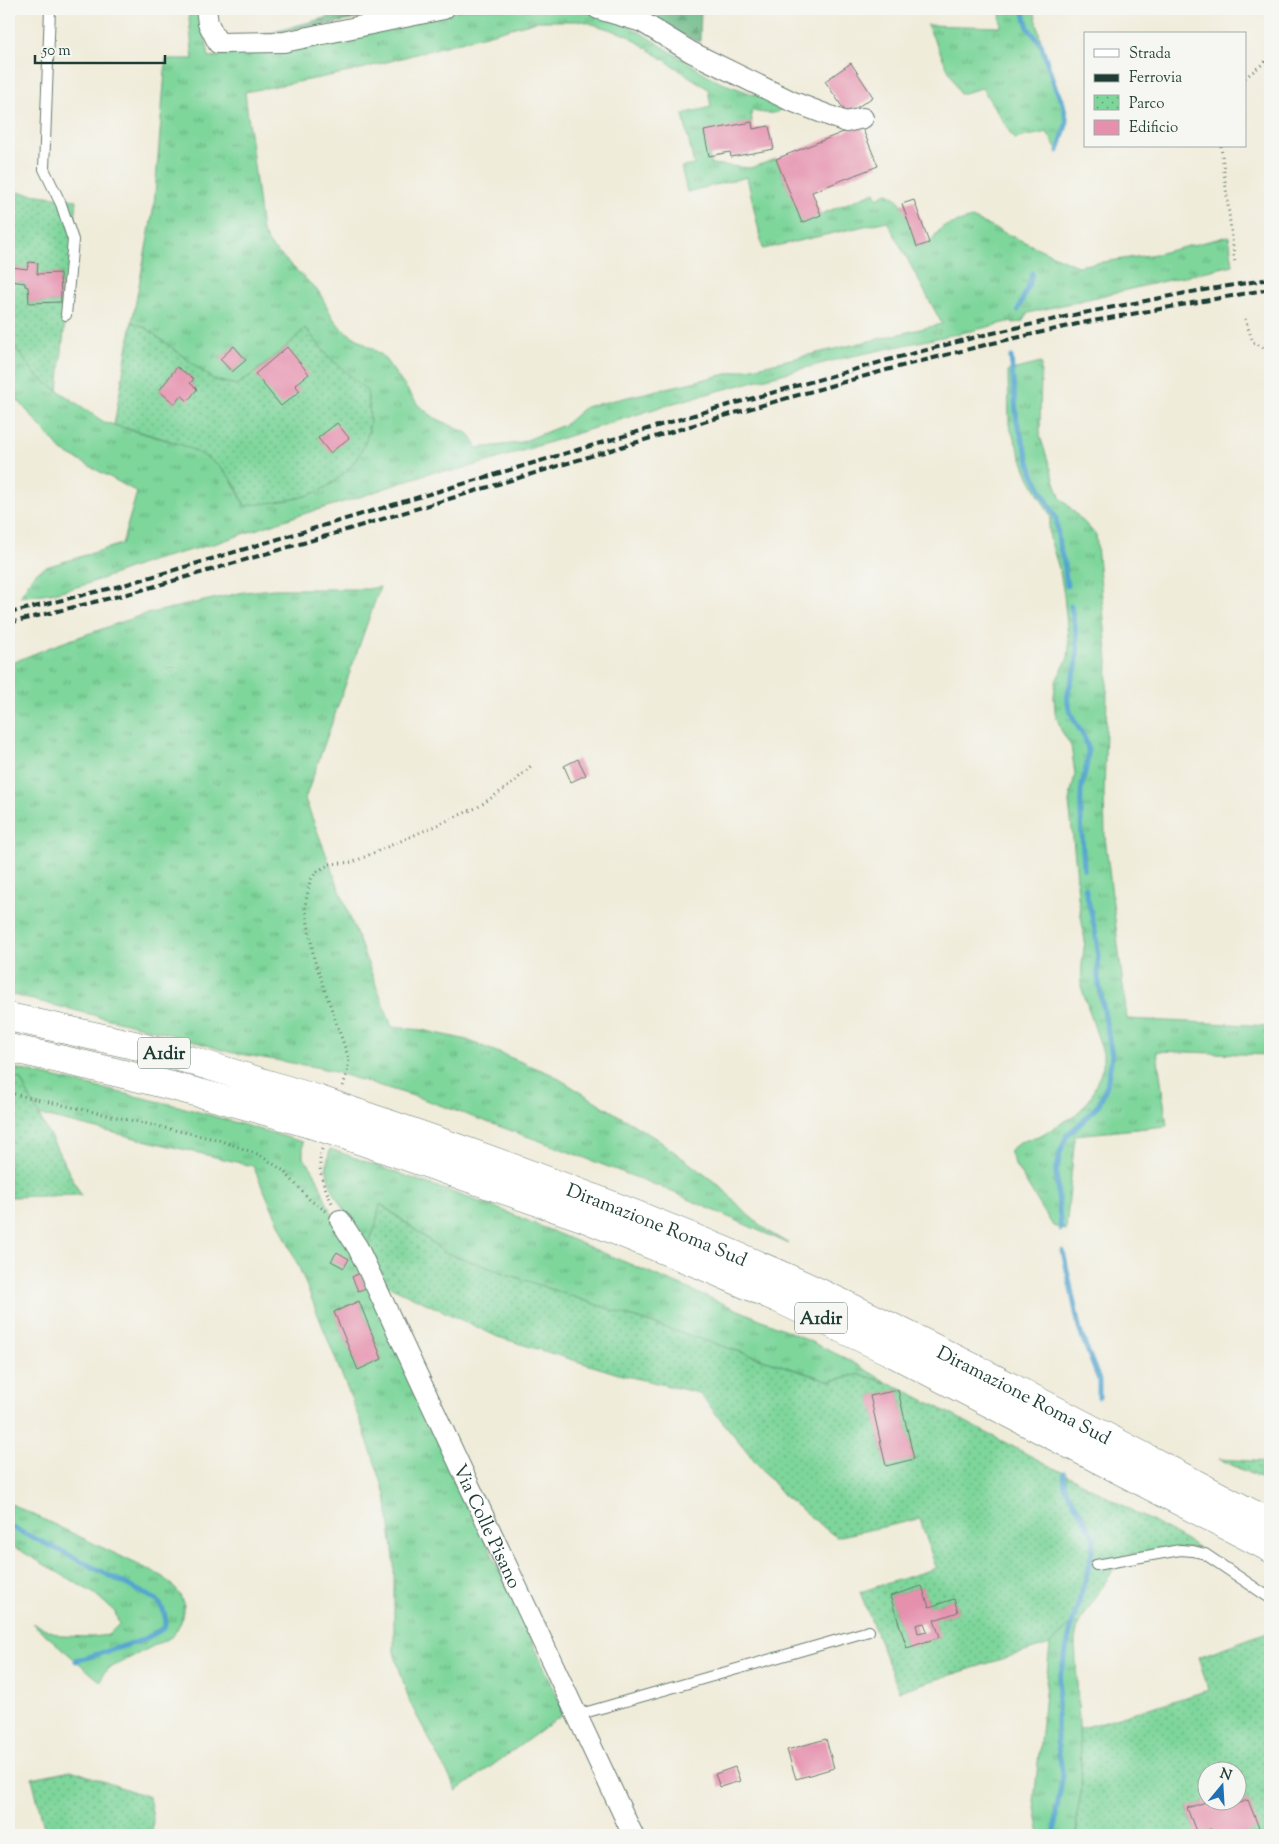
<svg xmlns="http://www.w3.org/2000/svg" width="1279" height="1844" font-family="'Sorts Mill Goudy',serif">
<defs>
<pattern id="grass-tufts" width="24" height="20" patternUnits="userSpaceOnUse" patternTransform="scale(1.25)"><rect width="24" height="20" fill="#7ed69b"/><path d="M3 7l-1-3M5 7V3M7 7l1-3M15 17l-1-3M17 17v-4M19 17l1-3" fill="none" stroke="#67af7f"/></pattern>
<pattern id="forest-firs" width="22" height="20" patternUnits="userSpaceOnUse" patternTransform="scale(1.25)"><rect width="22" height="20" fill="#66b783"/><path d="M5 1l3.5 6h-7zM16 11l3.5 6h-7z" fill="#53966c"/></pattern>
<pattern id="park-dots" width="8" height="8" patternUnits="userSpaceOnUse" patternTransform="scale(1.25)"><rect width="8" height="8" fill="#7ed69b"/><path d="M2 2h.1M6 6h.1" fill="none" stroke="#67af7f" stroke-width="1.8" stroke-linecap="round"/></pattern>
</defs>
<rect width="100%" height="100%" fill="#f6f6f2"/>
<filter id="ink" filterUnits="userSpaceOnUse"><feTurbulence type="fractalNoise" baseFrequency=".02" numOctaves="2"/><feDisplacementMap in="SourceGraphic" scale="10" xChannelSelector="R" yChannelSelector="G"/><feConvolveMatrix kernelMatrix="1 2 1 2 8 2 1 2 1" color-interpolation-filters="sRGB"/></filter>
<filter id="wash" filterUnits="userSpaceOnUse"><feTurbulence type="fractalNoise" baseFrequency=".0096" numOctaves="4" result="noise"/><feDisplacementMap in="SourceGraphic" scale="20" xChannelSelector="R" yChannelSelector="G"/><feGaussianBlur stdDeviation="1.12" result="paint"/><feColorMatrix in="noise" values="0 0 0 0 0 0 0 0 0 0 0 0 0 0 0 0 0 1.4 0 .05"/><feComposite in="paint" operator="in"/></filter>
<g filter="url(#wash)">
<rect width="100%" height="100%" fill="#f0ecda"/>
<path fill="url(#grass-tufts)" stroke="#4e8a68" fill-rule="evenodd" d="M188,9H201L209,57L342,38L465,9H576L625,23L719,82L784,105C779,118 762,112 751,111L752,122L704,132L711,164L750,168L776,159L802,222L875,192L878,198L886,193C907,197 911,230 917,247L929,243L942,227L972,218L1077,266L1156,254L1229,236L1233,265L1028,313L1022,322L1013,323L1012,321L975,330L839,359L751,382L670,404L487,462L453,471L432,472L357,498L293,517L217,543L154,560L84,585L57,592L20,597L34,574L46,567L122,544L137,492L62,451L9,390V339L37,376L104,422L183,445L210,458L231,479L245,506L327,355L305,328C284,350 262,369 236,385L214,380L146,328L132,322L154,206L166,59H193ZM537,21H583L627,35L708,89L711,107L683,114L694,165L681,167L687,192L747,177L763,249L887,221L942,324L585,407L564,425L519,443L478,448L469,434L435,418L419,406L382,355L342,329L333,318L319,292L270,245L262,231L245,92L350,72ZM234,346L246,360L232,372L220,359Z
M1000,9H1034L1046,63L1055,87L1063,103L1067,122L1058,151L1047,132L1014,139L982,88L960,94L927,25L1001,27Z
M1041,363L1040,436L1060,497L1096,535L1108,661L1104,793L1105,837L1127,1019L1270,1026V1055L1157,1051L1167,1126L1075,1135L1066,1230L1053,1226L1015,1165L1009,1151L1020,1142L1041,1135L1076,1115L1090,1099L1103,1067V1053L1081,986L1082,963L1085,941L1078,897L1076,867L1069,802L1075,774L1071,746L1061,730L1055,712L1054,696L1056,681L1068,658L1069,647L1064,595L1060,572L1050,539L1049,528L1051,517L1029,477L1009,425L1008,371Z
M380,587L305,799L392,1027L422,1030L467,1040L551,1074L657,1139L720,1186L748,1215L769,1232L789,1244L661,1187L543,1142L417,1097L321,1068L229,1052L162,1032L9,994V664L53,646L142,615L244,592L274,589H368Z
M9,1067L178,1106L303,1142V1158C318,1171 322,1194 330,1210C333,1216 338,1221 342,1227L565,1713L457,1791L410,1703L394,1652V1558L386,1495L364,1431L301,1272L253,1166L39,1115L20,1079L9,1077ZM359,1301L382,1359L358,1370L334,1312Z
M330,1149L502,1210L788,1331L847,1359L890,1384L860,1374L830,1381L623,1314L446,1253L381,1204L375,1228L367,1247C356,1229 332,1195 328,1176C325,1167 328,1158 330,1149Z
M9,1503L164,1577L179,1593L184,1605L181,1622L173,1636L108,1669L103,1674L101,1682L32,1623L62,1636L92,1637L108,1635L119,1624L115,1612L95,1594L9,1544Z
M1073,1622L1078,1625L1075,1640L1082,1787L1077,1815V1835H1040L1034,1802L1050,1644Z"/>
<path fill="url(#forest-firs)" stroke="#427a5c" d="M357,9H410L248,39Z
M620,9H701L700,42Z"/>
<path fill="url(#park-dots)" stroke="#4e8a68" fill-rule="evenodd" d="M9,191L77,200L58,391L37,376L9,339ZM29,262L38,263L37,274L60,273L61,302L29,303L28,287L25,286V283L10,281L27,269Z
M132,322L146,328L214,380L236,385C262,369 284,350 305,328L327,355L367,391C368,400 370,409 370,418C369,456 338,488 302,497C284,502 264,503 245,506C241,497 237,486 231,479C203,444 155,437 114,425ZM177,367L193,379L190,383L197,389L188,400L181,395L175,403L159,391Z
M9,1077L20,1079L81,1195L9,1197Z
M380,1204L446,1253L623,1314L830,1381L860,1374L901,1388L1069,1476L1198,1547L1122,1556L1078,1625L1073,1622L1050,1644L899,1691L860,1592L936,1568L920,1519L836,1537L783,1495L699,1393L622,1375L498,1337L383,1283L367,1247L375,1228ZM898,1390L914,1459L886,1465L870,1396ZM922,1586L929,1607L954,1599L958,1612L934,1620L939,1637L907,1648L890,1596Z
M1219,1459L1270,1462V1483Z
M1270,1631V1835H1240L1258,1828L1248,1800L1236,1804V1772H1206V1801L1187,1809L1197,1834L1211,1829L1213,1835H1077V1815L1082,1787L1079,1729L1209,1690L1198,1657Z
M71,1770L149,1797L153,1818L152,1835H46L32,1778Z"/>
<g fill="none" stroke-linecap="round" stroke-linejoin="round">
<path stroke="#54a5cf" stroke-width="5" d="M1023,9L1028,28L1041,44L1055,87L1063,103L1067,122L1058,151
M1018,310L1030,282L1032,273
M1011,357L1017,422L1033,474L1056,518L1059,545L1064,563L1067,586
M1071,606C1075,625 1080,647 1076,667C1073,679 1066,690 1068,703C1070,722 1088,734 1088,752C1088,766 1082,780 1081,793C1080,819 1083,844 1084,869
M1061,1229L1056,1173L1060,1153L1067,1135L1083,1121L1099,1104L1107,1085L1112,1055L1098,978V951L1095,930L1085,887
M1063,1251L1080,1331L1099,1380V1397
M9,1526L69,1555L157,1600C164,1609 167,1617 164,1628L143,1640L76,1661
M1055,1835L1056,1812L1063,1775L1057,1742V1709L1060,1678L1071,1628L1090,1564L1094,1539L1082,1515L1065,1488L1064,1473"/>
</g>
<g id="blocks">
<path fill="#e590ad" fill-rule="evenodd" d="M851,63L873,97L847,114L825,81Z
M752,122L753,129L769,126L774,149L731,157L730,152L709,156L704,131Z
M861,125L878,166L812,192L821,215L802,223L776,159Z
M914,200L929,243L917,247L902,204Z
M29,262L38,263L37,274L60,273L61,302L29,303L28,287L25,286V283L10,281L12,267L27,269Z
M234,346L246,360L232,372L220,359Z
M287,347L309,374L295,385L300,391L281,406L255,374Z
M177,367L194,379L190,383L197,389L188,401L181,395L175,404L159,391Z
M337,423L349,438L330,453L318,438Z
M578,759L586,775L571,782L564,766Z
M337,1252L349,1259L344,1268L331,1261Z
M360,1273L366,1288L358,1291L352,1277Z
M359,1301L382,1359L358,1370L334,1312Z
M898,1390L914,1459L886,1466L870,1396Z
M922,1586L929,1607L954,1599L958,1612L934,1620L940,1637L907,1648L890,1596ZM924,1623L927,1631L918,1633L916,1625Z
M826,1739L834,1768L796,1779L787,1750Z
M735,1767L740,1781L720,1787L715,1774Z
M1248,1800L1259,1828L1240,1835H1213L1211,1829L1197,1834L1187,1808L1206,1802H1235L1236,1804Z"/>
</g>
</g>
<g filter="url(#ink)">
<use href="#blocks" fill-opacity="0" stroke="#687a6e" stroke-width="1"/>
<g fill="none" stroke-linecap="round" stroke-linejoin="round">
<defs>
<path id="service" d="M50,9L44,169L61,204L73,240L66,315
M1096,1565L1180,1550L1193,1551L1205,1554L1270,1598
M577,1715L869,1631"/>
<g id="minor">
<path d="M206,9L208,23L218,43L284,42L444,9"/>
<path d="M598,9L642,22L691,52L791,101L846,122L863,118"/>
<path id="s1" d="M340,1220L358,1248L633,1835"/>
</g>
<g id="motorway">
<path d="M9,1017L134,1045L193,1061L317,1099"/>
<path d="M9,1048C111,1070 210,1094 310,1124"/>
<path id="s2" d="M357,1113C504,1163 648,1216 790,1279C953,1353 1111,1440 1270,1523"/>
<path d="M350,1137L582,1217L701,1265L779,1299L889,1351L1270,1548"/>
</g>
</defs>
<use href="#service" stroke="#687a6e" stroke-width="12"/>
<use href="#minor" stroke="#687a6e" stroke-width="22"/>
<use href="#motorway" stroke="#687a6e" stroke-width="29"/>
<path stroke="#687a6e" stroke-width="3" stroke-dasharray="1 4" stroke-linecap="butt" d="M1245,78L1270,58
M1221,146L1235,264
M1245,319L1253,342L1264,348L1270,349
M343,1086L347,1073L349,1059L314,959L305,906L310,881L316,872L330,864L353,862L478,807L513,783L533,764
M9,1093L219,1140L260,1155L284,1171L310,1200L326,1211
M322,1149C316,1169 324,1187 333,1205"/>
<use href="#service" stroke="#fff" stroke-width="10"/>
<use href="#minor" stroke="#fff" stroke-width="20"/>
<use href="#motorway" stroke="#fff" stroke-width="28"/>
<path stroke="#1f3d34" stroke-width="4" stroke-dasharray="8 4" stroke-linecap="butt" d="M9,613L124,585L711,410L888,360L984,335L1078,314L1186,293L1270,279
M9,623L135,592L303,543L717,418L890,369L989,344L1082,323L1270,289"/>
<defs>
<path id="motorway-bridge" d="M317,1099L357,1113
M310,1124L350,1137"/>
</defs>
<use href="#motorway-bridge" stroke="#687a6e" stroke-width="29" stroke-linecap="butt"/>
<use href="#motorway-bridge" stroke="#fff" stroke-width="28"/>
</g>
</g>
<g text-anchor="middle" stroke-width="4" stroke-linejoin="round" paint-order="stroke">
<g fill="#f6f6f2" stroke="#60746d" stroke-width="1">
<rect x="138" y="1037.5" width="52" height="31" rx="4"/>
<rect x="795" y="1302.5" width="52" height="31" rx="4"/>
</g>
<g font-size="18" font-weight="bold" fill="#1f3d34">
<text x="164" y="1059">A1dir</text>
<text x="821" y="1324">A1dir</text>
</g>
<g font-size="19" fill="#1f3d34" stroke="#f6f6f2">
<text dy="7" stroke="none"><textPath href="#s2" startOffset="320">Diramazione Roma Sud</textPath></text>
<text dy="7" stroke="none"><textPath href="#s2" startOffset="725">Diramazione Roma Sud</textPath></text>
<text dy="7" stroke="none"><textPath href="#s1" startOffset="340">Via Colle Pisano</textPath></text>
</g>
</g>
<rect width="1279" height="1844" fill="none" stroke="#f6f6f2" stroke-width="30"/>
<rect x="1084" y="32" width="162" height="115" fill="#f6f6f2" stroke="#a0aca6"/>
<rect x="1094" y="49" width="25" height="8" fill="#ffffff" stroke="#a0aca6"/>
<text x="1129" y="58" font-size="15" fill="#1f3d34">Strada</text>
<rect x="1094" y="74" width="25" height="8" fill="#1f3d34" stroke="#a0aca6"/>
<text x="1129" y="82" font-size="15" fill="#1f3d34">Ferrovia</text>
<rect x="1094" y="95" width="25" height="15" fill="url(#park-dots)" stroke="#a0aca6"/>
<text x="1129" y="108" font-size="15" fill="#1f3d34">Parco</text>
<rect x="1094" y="120" width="25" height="15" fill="#e590ad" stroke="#a0aca6"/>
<text x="1129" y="132" font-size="15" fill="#1f3d34">Edificio</text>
<g transform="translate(1222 1786) rotate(18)"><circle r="24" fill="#f6f6f2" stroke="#a0aca6"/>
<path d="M0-4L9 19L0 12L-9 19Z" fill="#1f6fb2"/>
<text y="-8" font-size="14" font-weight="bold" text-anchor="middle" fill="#1f3d34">N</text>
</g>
<path d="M35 55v8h130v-8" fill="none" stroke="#1f3d34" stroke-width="2.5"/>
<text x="42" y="55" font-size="15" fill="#1f3d34" stroke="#f6f6f2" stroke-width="4" paint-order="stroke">50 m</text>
</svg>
